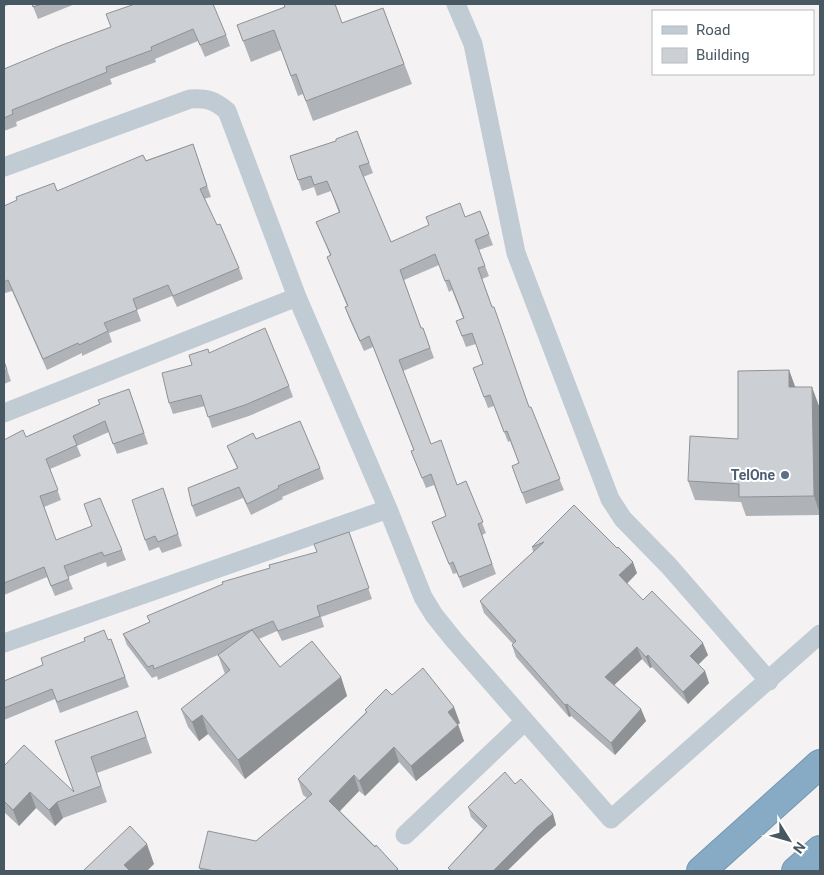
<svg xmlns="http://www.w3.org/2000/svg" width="824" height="875" font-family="Roboto,sans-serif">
<rect width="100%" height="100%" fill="#f5f2f3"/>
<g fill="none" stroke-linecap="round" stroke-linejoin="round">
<defs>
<path id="highway" d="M701,871L820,764
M796,871L820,850"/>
</defs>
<use href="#highway" stroke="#7296b1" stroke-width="30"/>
<path stroke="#c0cbd3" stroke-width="19" d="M456,4L473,44L516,253L610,499L623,519L669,566L769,681
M4,167L190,99C207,98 214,100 227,111L297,297L388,509L423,597L434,615L454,640L611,819L820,634
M4,413L297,297
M4,643L388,509
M405,835L525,721"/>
<use href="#highway" stroke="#87abc4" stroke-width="28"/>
</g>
<path fill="#afb3b7" d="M4,4H10L4,7Z
M32,4H75L38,19Z
M135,4L226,35L230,46L205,57L198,41L155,59L156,62L110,79L112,84L16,122L17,126L4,131V69L111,27Z
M383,8L412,84L313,121L303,94L298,96L281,50L251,62L237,25L342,23Z
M357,131L373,173L363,177L391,242L465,217L480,211L493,245L479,250L489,276L482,279L529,407L564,490L526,504L512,466L519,463L510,441L508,442L494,406L488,408L473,368L483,364L476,344L466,347L456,321L463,318L452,290L449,292L439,265L404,280L421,328H423L434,358L403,371L431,444L457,485L466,481L486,533L482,535L496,574L463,588L457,573L453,574L432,522L446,516L434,485L426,488L411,451H414L373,347L364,351L349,318L345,307L347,306L327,257L330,255L316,222L339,213L331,191L317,196L314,187L302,191L290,156L336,141Z
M193,144L211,197L204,199L217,225L239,268L243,279L177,307L172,296L137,310L141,321L109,333L112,342L82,356V353L47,370L12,291L5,293L4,290V206L57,191Z
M209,353L289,386L293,397L249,416L212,428L205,406L173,414L169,403L192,365Z
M4,361L11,381L4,384Z
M789,370L795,387L819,406L820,515L746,516L741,502L695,500L688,481L738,439Z
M129,389L148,444L117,454L109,432L77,446L81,456L50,469L61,500L44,507L56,540L122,550L126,560L107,567L106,562L68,577L73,589L55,596L47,577L4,595V440L26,437L100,404Z
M256,439L320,468L324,479L282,497L283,499L251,515L243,498L196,517L192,506L237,468L227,446Z
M163,488L182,546L162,553L159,547L149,551L145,540Z
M574,505L637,573L627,584L643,600L708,655L698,664L705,671L709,683L688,704L652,667L650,668L642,659L614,685L641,709L646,721L615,755L571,716L569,717L516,657L512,645L513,644L484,613L480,601L533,552L532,547Z
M349,532L372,599L321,617L324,627L282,641L277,631L259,639L280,667L341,677L347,696L245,779L208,734L199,741L188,727L181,709L225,674L218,655L158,680L157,676L152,678L127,645L123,634L150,622L270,568L317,552Z
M111,639L129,687L60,713L55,699L4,720V681L43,665Z
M392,695L460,723L458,724L464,741L416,781L399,762L365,796L359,791L340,811L398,869V871H201L199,868L256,841L307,798L303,795L298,779L366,712L365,710Z
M137,711L152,753L97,773L107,802L63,818L55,826L36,808L19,826L4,812V766L74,792L55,741Z
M515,784L553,814L556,825L541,838L507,871H450L448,868L483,829L471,817L468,807Z"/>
<path fill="#8f9295" d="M789,370L796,389L789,387Z
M812,387L819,406L820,514L814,496Z
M633,562L637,573L623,587L619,575Z
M703,643L708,655L695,668L690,656Z
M637,647L642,659L610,689L605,677Z
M648,655L652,667L650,668L646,657Z
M705,671L709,683L688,704L683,692Z
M341,677L347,696L245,779L238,760Z
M567,704L571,716L569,717L565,705Z
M454,707L460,723L453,727L448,712Z
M641,709L646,721L615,755L611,743Z
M202,715L208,734L199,741L192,722Z
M458,725L464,741L416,781L411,766Z
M394,747L399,762L365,796L359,781Z
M354,775L359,791L335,816L329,801Z
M30,792L36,808L19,826L13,810Z
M57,802L63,818L55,826L49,810Z
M553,814L556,825L541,838L507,871H493L537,827Z
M147,844L154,864L147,871H126L124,865Z"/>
<path fill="#ccd0d5" stroke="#8f9295" d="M32,4H42L33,7Z
M135,4H213L226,35L200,45L193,29L151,47L152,50L106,67L107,72L12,110L13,114L4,118V69L62,45L111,27L106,14Z
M284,4H335L342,23L383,8L404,64L306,101L296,74L291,76L274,30L243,41L237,25L285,7Z
M357,131L369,163L359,166L391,242L429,225L426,217L460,203L465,217L480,211L489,234L475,240L485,266L478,268L492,307H494L529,407H531L560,479L522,493L512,466L519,463L507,431L504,432L490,395L484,397L473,368L483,364L472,333L462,336L456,321L464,318L449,280L445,281L435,254L400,270L421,328H423L430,348L399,360L431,444L441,440L457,485L466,481L483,522L478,524L492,564L459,577L453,562L449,564L432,522L446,516L431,474L422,478L411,451L414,450L369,336L360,341L345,307L348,306L327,257L331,255L316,222L340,212L327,181L314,185L311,176L298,180L290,156L336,141V139Z
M193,144L207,186L200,189L217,225L220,224L239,268L173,296L168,285L133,299L137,310L104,323L108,331L79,345L78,343L43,359L8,280L4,282V206L17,200L16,197L54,183L57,191L143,155L146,161Z
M265,328L289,386L245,405L208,417L201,395L169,403L162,373L192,365L189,355L208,349L209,353Z
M4,361L7,370L4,372Z
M789,370V387H812L814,496L739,497V484L688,481L690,436L738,439V371Z
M129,389L144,433L113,444L105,421L73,436L77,445L46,459L58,490L40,496L56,540L92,526L84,504L100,498L122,550L104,556L102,552L64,566L69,579L51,586L44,567L4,583V440L23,430L26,437L100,404L98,400Z
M300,421L320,468L278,486L279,488L247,504L239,487L192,506L188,488L238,468L227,446L253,433L256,439Z
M163,488L178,534L158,542L155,536L145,540L132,500Z
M574,505L617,548L618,547L633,562L619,575L643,600L652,591L703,643L690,656L705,671L683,692L648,655L646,657L637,647L605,677L641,709L611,743L567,704L565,705L512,645L516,641L480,601L544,542L532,547Z
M349,532L369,588L317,606L320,616L278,631L273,621L154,669L153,665L148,667L123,634L150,622L147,616L223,584L222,582L270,568L269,565L317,552L314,544Z
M104,630L108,640L111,639L125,677L57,702L52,689L4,708V681L43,665L41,658L85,641L84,638Z
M252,630L280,667L312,641L341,677L238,760L202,715L192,722L181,709L230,670L218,655Z
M423,668L454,707L448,712L458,725L411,766L394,747L359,781L354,775L329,801L375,847L376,845L398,869L395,871H215L199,868L208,831L256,841L312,794L298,779L367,712L365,710L386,689L392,695Z
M137,711L146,737L91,757L101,786L57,802L49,810L30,792L13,810L4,801V766L24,745L74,792L55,741Z
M505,772L515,784L521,779L553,814L537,827L493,871H452L448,868L487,826L468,807Z
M130,826L147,844L124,865L130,871H83Z"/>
<circle fill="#5c6f8a" stroke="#fff" stroke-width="2" cx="785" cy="475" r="5"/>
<g text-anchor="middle" stroke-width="4" stroke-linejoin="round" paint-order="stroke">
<g font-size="14" font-weight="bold" fill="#4e5e75" stroke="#fff" text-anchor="end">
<text x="775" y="480">TelOne</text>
</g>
</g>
<rect width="824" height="875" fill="none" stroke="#485862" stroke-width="10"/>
<rect x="652" y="10" width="162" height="65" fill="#ffffff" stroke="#b6bcc0"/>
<rect x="662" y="26" width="25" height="8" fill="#c0cbd3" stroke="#b6bcc0"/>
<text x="696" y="35" font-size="15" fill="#485862">Road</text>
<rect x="662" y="48" width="25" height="15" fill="#ccd0d5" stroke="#b6bcc0"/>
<text x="696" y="60" font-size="15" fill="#485862">Building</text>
<g transform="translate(789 840) rotate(127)" stroke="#ffffff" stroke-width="4" paint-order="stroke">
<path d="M0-4L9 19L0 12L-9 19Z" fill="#485862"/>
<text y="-8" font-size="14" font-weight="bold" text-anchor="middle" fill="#485862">N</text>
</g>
</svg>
